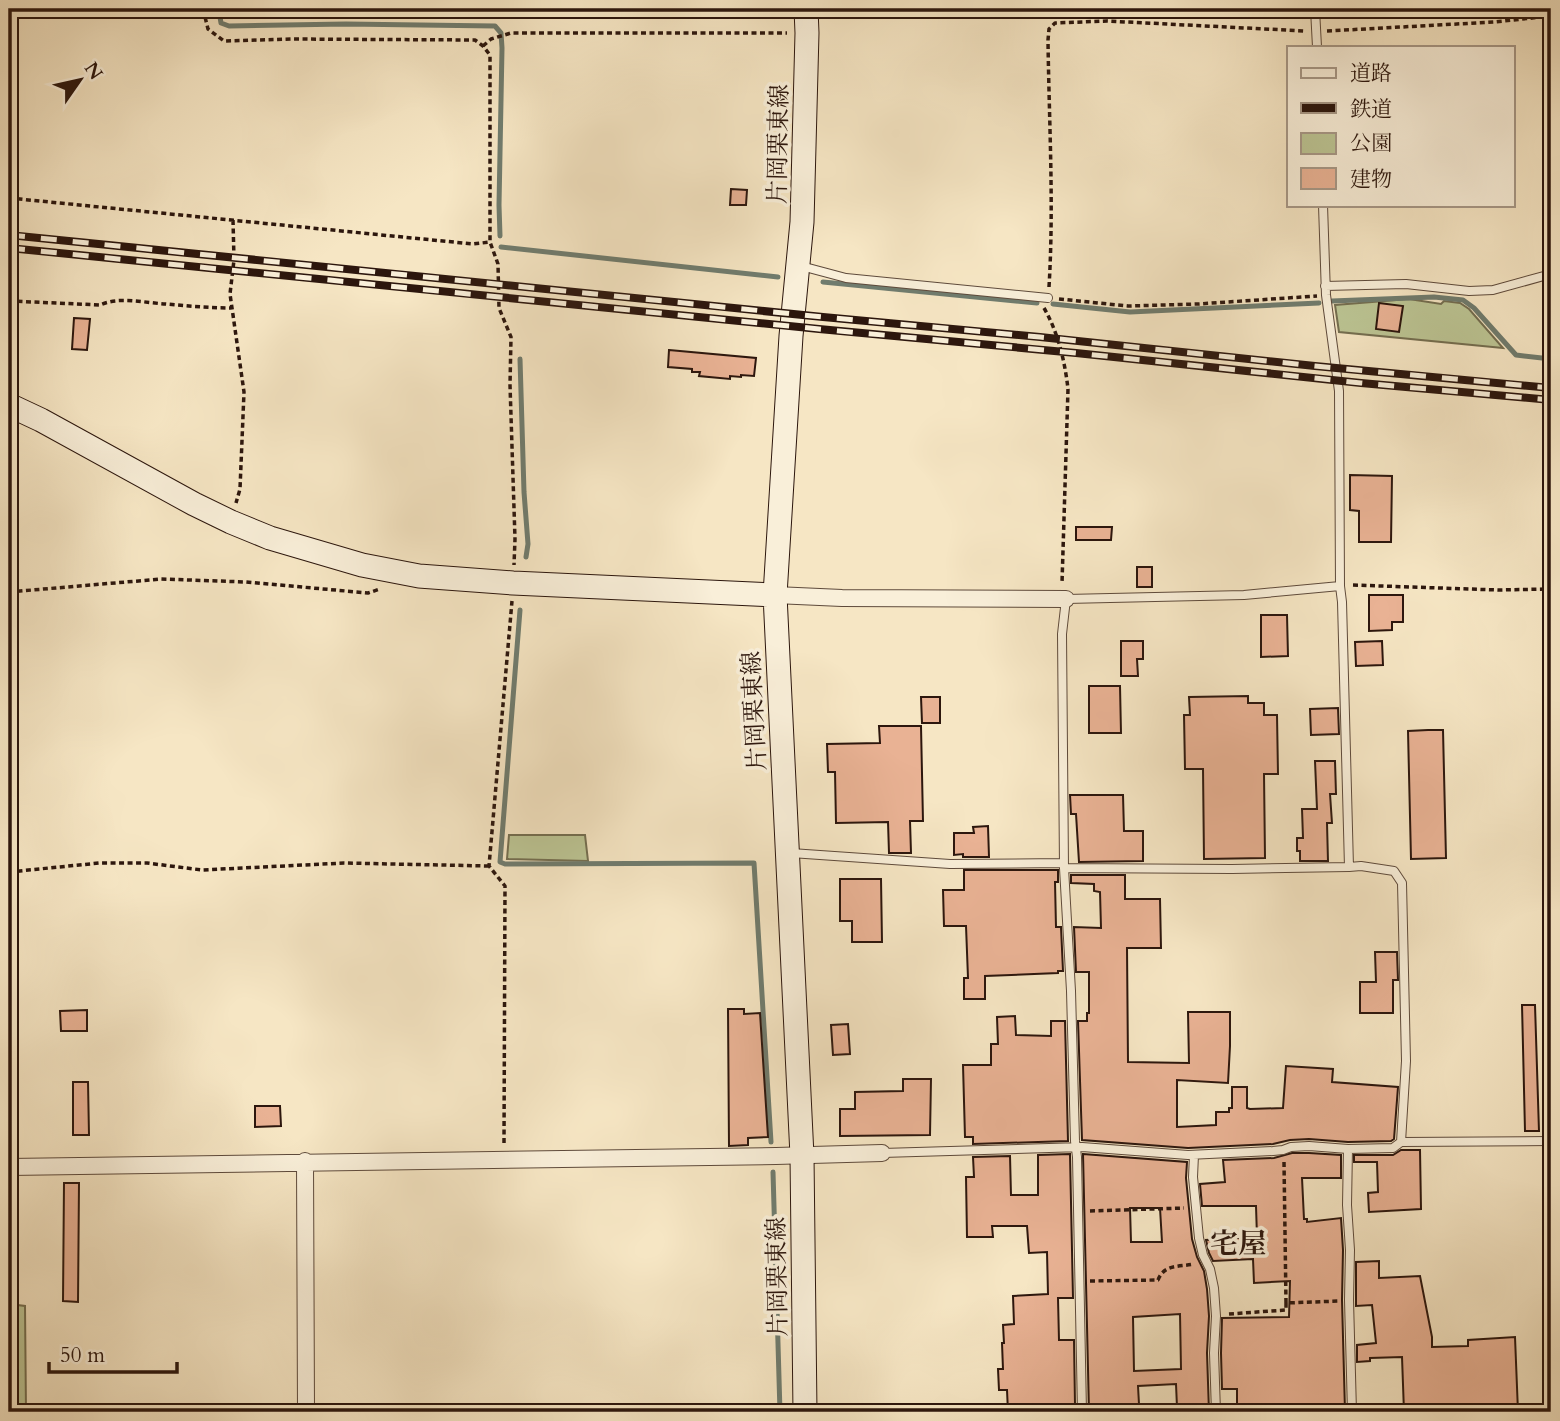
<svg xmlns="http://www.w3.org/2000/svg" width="1560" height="1421" font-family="Cardo,'Noto Serif JP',serif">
<rect width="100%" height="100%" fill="#f6e6c4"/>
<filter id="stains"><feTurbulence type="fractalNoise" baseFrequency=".00286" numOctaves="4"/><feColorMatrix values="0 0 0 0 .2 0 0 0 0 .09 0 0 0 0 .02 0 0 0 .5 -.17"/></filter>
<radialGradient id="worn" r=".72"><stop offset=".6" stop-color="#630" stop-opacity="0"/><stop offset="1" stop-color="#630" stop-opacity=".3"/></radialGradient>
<path fill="#bcc594" stroke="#746e50" stroke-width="2" d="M1409,299L1441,304L1444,301L1460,303L1469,309L1503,348L1339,332L1335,305Z
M509,835H585L588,861L507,859Z
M9,1304L25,1306L26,1412H9Z"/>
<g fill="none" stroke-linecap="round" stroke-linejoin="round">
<path stroke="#707c6e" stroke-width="5" d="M220,9V17L221,23L229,26L346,24L495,26L501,33L502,48L499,205L500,236
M501,247L778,277
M823,282L1037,303
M1332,301L1434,297L1463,300L1474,308L1516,355L1551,359
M1053,304L1130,312L1319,303
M520,359L524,492L528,544L526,557
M520,610L500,862L505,864L754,863L771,1142
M773,1172L780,1412"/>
</g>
<path fill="#e9b294" stroke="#2c160d" stroke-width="2" fill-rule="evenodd" d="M731,189L747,190L746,205H730Z
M1379,303L1403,306L1399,332L1376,329Z
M74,318L90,319L87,350L72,349Z
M669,350L756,358L754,376L741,375V377L730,376V379L699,376L700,372H692V369L668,367Z
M1350,475L1392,476L1391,542H1359V511L1350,510Z
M1076,527H1112L1111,540H1076Z
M1137,567H1152V587H1137Z
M1369,595H1403V622H1392V630L1369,631Z
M1261,615H1287L1288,656L1261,657Z
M1121,641H1143V659H1137L1138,676H1121Z
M1382,641L1383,665L1356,666L1355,642Z
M1089,686H1120L1121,733H1089Z
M1248,696V703H1264V715H1277L1278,774H1264L1265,858L1204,859L1203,769H1185L1184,715H1190L1189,697Z
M921,697H940V723H922Z
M1338,708L1339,734L1311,735L1310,709Z
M879,726H921L923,821H910L911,853H889L888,822L836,823L835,772H828L827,744L880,743Z
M1428,730H1443L1446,858L1411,859L1408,731Z
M1315,761H1335L1336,794H1330L1332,823H1327L1328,861H1300V851H1297V838H1303L1302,809H1317Z
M1070,795H1123L1124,831H1143V861L1079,862L1076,814H1071Z
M988,826L989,857H963V854L954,855V833H974L973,827Z
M964,870H1058V882H1055L1056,927H1061L1063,971H1058V973L985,976V999H964V978H968L966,926H944L943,890H964Z
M1071,875H1125V899H1160L1161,948H1127L1128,1062L1189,1063L1188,1012H1230V1046L1228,1083L1177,1080V1127L1216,1125V1112H1229V1108H1232V1087H1247V1108L1250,1109L1283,1108L1286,1066L1333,1069L1332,1082L1398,1087L1394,1139L1391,1141L1348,1142L1309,1139L1290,1140L1273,1144L1188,1148L1082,1140L1078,1021H1087V1013H1089V972H1076L1074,927L1101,928L1100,892L1094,891V884L1071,883Z
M840,879H881L882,942H852V921H840Z
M1375,952H1397L1398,980H1393V1013H1360V982H1376Z
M1522,1005H1535L1539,1131H1525Z
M728,1009H744V1014L760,1013L768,1137L748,1138V1145L729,1146Z
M87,1010V1031H61L60,1011Z
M1015,1016L1016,1035L1051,1036V1021H1065L1068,1141L973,1144V1137H965L963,1065H991V1044H998L997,1017Z
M848,1024L850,1054L833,1055L831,1025Z
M903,1079H931L930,1135L840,1136V1109H855V1092L903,1091Z
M73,1082H88L89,1135H73Z
M255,1106H280L281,1126L255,1127Z
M1401,1150H1420L1421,1209L1369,1212L1368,1193L1378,1192L1377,1162H1354V1155H1393Z
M1292,1153H1309L1341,1155V1178H1302L1304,1219H1307V1222L1341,1218L1343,1250L1342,1300L1345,1411L1293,1412V1406L1253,1407L1254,1412H1237V1389H1222L1221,1353L1222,1318L1289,1317L1290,1281L1254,1283L1253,1259L1213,1261L1209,1253L1206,1240L1257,1237L1256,1206H1202L1200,1184L1225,1182L1223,1160L1274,1158Z
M1070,1154L1073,1298H1058L1059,1340H1074L1075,1405H1058V1412H1008L1007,1390H999L998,1369H1003L1002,1343H1004L1003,1325L1014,1324L1013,1296L1048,1294L1047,1252L1029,1253L1027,1226H992L993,1237H967L966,1177H974L973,1157L1010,1156L1011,1195H1038V1155Z
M1083,1154L1187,1162L1186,1178L1192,1239L1197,1257L1204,1271L1207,1289L1209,1316L1207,1353L1209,1412H1183V1407H1177L1176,1384L1138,1386L1139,1404H1137V1410H1134L1135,1412H1089ZM1130,1208H1160L1162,1242H1131ZM1180,1314L1181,1369L1134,1371L1133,1317Z
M64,1183H79L78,1302L63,1301Z
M1379,1261V1278L1420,1276L1432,1337V1347L1468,1346V1340L1515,1337L1518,1412H1404L1402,1357L1370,1358V1361L1357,1362V1345L1376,1343L1372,1305L1356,1306V1262Z"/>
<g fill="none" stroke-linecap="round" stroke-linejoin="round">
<defs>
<path id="lane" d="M1315,9L1317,47
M1323,205L1326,295L1339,391L1340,586L1342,602L1349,867L1361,866L1394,871L1402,883L1406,1061L1401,1142
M801,266L846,278L1048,298
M1325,286L1406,284L1469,291L1493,290L1551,274
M791,853L950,864L1064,863
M1064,868L1232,869L1349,867
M1348,1149L1347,1205L1350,1250L1349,1300L1352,1412
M882,1153L1082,1147L1188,1155L1273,1151L1283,1150L1291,1147L1309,1146L1348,1149L1393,1148L1401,1142L1551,1141
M1194,1155L1193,1177L1199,1238L1203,1255L1210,1269L1214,1288L1216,1316L1214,1353L1216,1412
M1082,1412L1077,1157L1075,1141L1071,991L1064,868L1062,634L1066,599L1244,595L1340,586"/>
<path id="street" d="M775,595L842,598L1066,599
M305,1161L306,1412
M9,1167L776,1156L882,1153"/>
<path id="secondary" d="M9,405L41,420L194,504L231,522L270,538L362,565L419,576L513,583L775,595
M805,1412L802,1156L775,595L791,336L802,222L807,33L806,9"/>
</defs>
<use href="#lane" stroke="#5e4a3b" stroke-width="10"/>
<use href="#street" stroke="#5e4a3b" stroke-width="18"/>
<use href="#secondary" stroke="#2c160d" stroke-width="25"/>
<path stroke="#2c160d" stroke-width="3.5" stroke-dasharray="5 3.5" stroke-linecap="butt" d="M206,9L205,17L208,29L224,41L293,39L475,40L483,46L490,55V242L498,264L499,308L511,337L510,385L515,539L514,565
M1327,31L1494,22L1551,16
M483,46L491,39L511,33H787
M9,198L473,244L490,242
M233,220L234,260L230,294L244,392L240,489L236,503
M1049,287C1054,204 1049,122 1048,40L1049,29L1055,23L1107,21L1305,31
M1059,299L1128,306L1198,304L1317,296
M9,301L100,305C119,296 145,303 166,304C188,306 210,308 232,308
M1044,308C1058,332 1065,362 1068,389L1062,583
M1353,585L1498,590L1551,589
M9,592L161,579L246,582L368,593L380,589
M9,872L99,863H147L202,870L344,863L489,866
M504,1143L505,886L489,866L512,601
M1284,1162L1286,1303
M1090,1211L1184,1208
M1090,1281L1158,1280C1164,1264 1179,1267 1194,1264
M1229,1314L1286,1310V1303L1339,1301"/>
<use href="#lane" stroke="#f9efd9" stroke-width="8"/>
<use href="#street" stroke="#f9efd9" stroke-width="16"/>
<use href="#secondary" stroke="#f9efd9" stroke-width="23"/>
<defs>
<path id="rail" d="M9,235L823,317L1040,337L1315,366L1551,388
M9,248L819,329L1076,353L1361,383L1551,400"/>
</defs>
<use href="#rail" stroke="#2c160d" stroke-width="8"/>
<use href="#rail" stroke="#f9efd9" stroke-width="5" stroke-dasharray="16" stroke-linecap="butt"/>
</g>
<g text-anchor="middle" stroke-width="7" stroke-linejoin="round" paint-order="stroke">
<g font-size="24" fill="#2c160d" stroke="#f9efd9">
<text transform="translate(778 144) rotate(-89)" y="8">片岡栗東線</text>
<text transform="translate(754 711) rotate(-93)" y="8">片岡栗東線</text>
<text transform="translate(777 1277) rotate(-91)" y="8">片岡栗東線</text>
</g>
<g font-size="28" font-weight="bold" fill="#2c160d" stroke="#f9efd9">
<text x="1238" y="1253">宅屋</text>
</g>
</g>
<rect width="1560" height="1421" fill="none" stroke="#f6e6c4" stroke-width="35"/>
<rect x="10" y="10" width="1539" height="1400" fill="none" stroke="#2c160d" stroke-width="3.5"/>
<rect x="18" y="18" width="1525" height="1386" fill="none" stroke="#2c160d" stroke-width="2"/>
<rect x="1287" y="46" width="228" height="161" fill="#f9efd9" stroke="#a79887" stroke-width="2"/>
<rect x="1301" y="68" width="35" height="10" fill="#f9efd9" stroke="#a79887" stroke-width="2"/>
<text x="1350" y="80" font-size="21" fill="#2c160d">道路</text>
<rect x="1301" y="103" width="35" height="10" fill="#2c160d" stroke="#a79887" stroke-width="2"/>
<text x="1350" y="116" font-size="21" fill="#2c160d">鉄道</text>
<rect x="1301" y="133" width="35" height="21" fill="#bcc594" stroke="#a79887" stroke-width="2"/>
<text x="1350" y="150" font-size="21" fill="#2c160d">公園</text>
<rect x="1301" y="168" width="35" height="21" fill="#e9b294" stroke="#a79887" stroke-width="2"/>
<text x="1350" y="186" font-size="21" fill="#2c160d">建物</text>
<g transform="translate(80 80) rotate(56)" stroke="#f9efd9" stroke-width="5" paint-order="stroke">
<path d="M0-5L12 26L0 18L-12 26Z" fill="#2c160d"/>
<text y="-10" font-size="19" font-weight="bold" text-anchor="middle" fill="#2c160d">N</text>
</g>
<path d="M49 1362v10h128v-10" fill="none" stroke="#2c160d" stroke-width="3.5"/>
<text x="60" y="1362" font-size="21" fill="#2c160d" stroke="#f9efd9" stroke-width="5" paint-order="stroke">50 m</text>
<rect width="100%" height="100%" filter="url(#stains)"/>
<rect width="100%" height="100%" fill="url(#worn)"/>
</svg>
